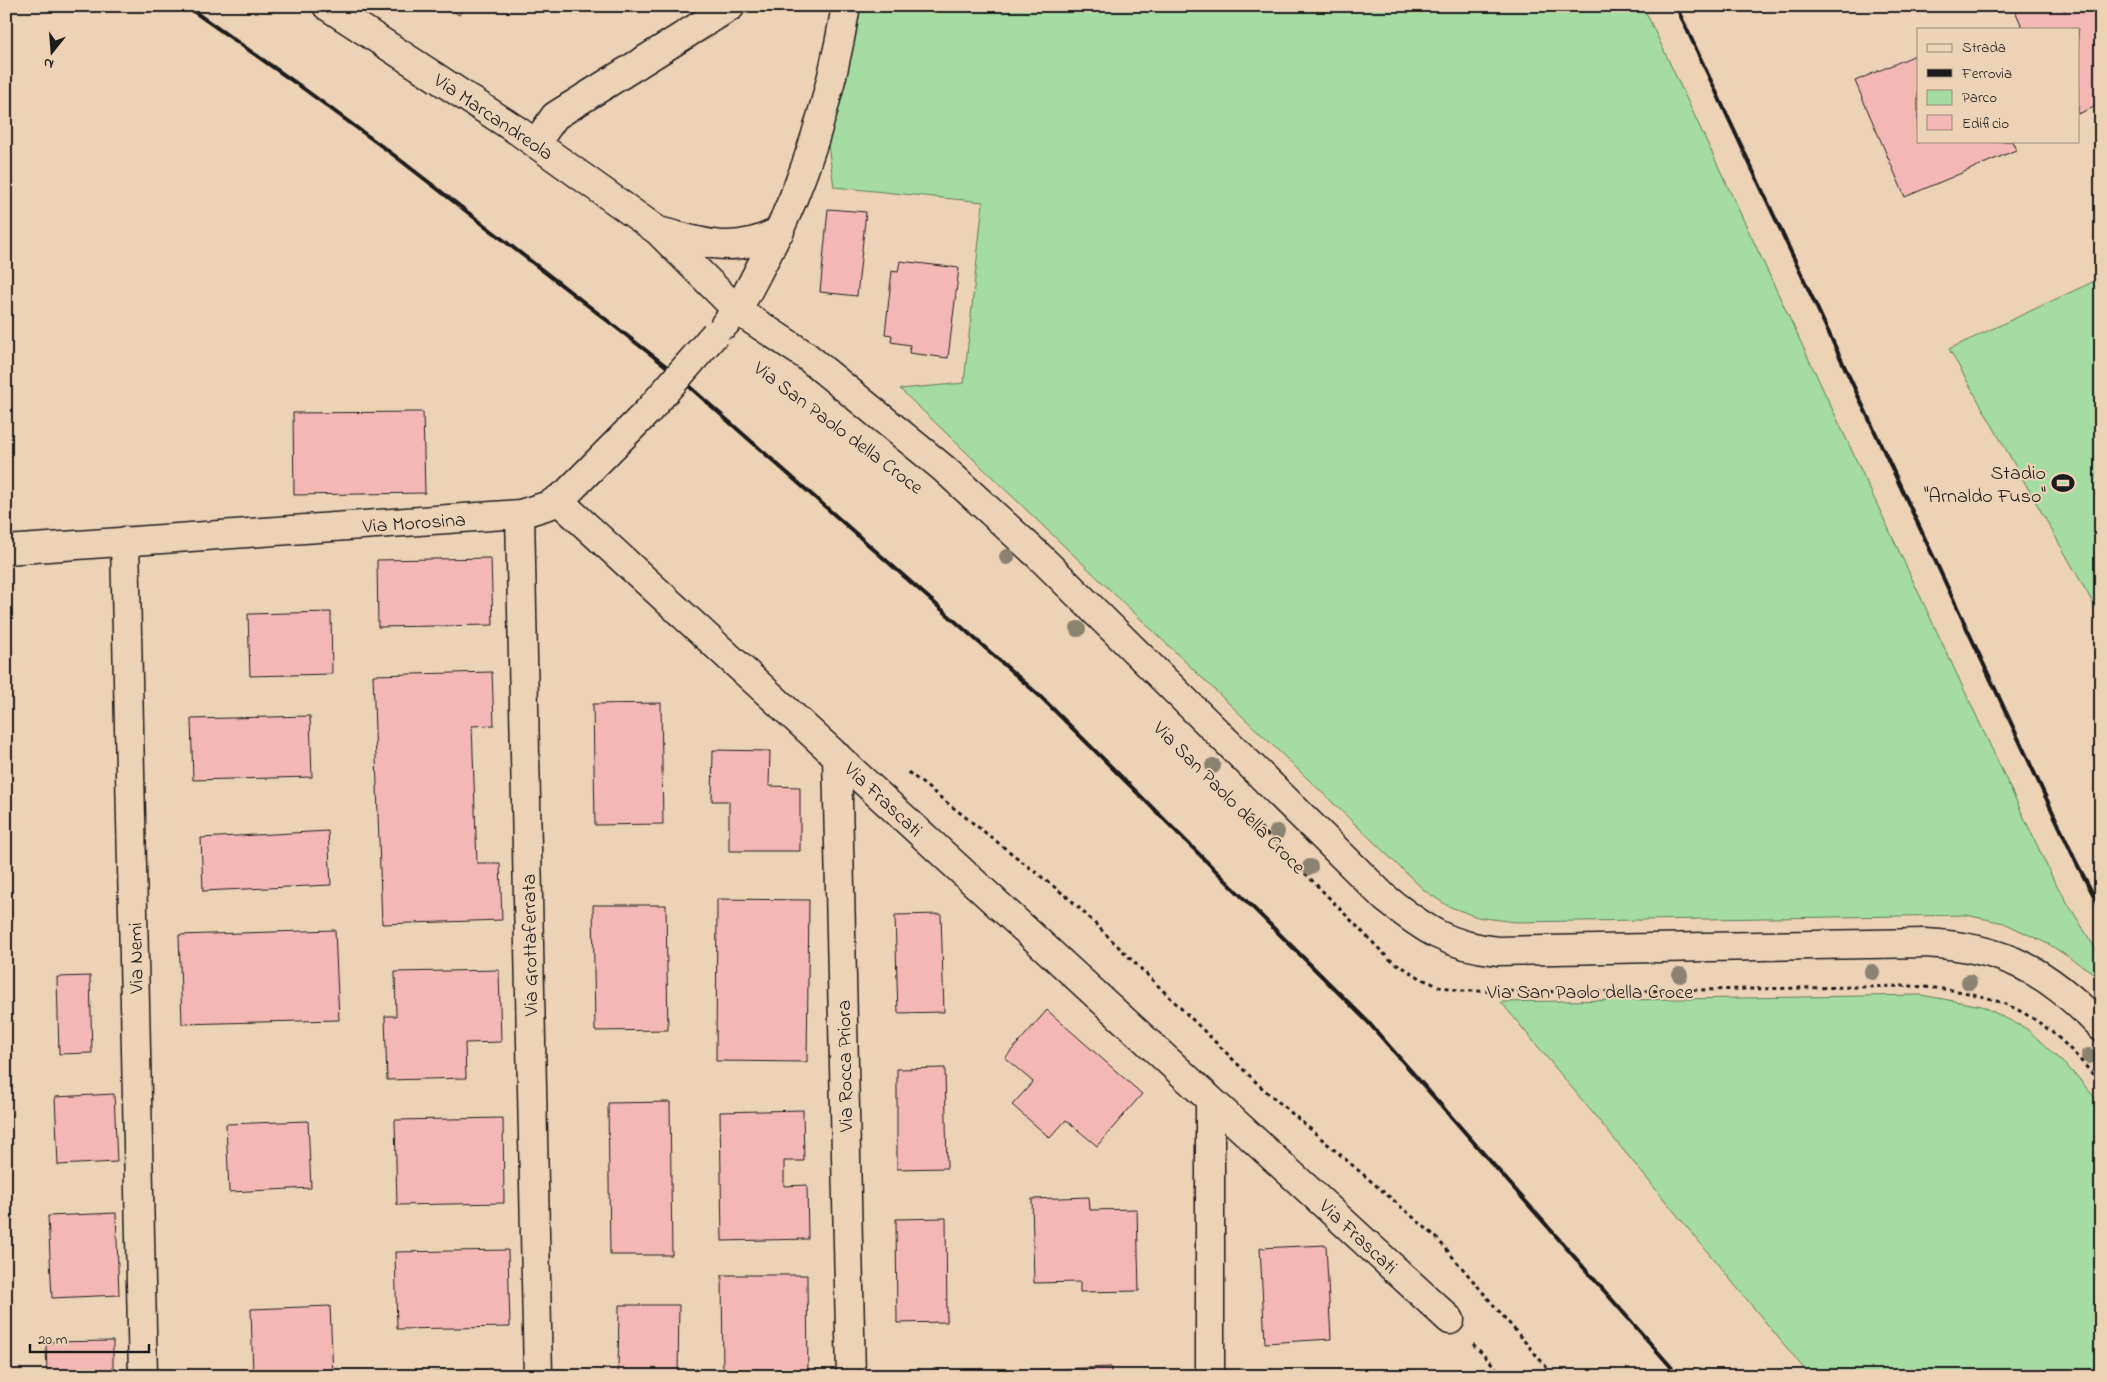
<svg xmlns="http://www.w3.org/2000/svg" width="2107" height="1382" font-family="'Indie Flower',sans-serif">
<rect width="100%" height="100%" fill="#edd3b5"/>
<filter id="ink" filterUnits="userSpaceOnUse"><feTurbulence type="fractalNoise" baseFrequency=".02" numOctaves="2"/><feDisplacementMap in="SourceGraphic" scale="10" xChannelSelector="R" yChannelSelector="G"/><feConvolveMatrix kernelMatrix="1 2 1 2 8 2 1 2 1" color-interpolation-filters="sRGB"/></filter>
<g filter="url(#ink)">
<path fill="#a4dca1" stroke="#607c5e" d="M846,6H1643L2053,879L2101,958V978L2050,945L2004,923L1966,915L1515,922L1477,917L1448,906L1425,891L900,389L964,383L983,202L834,187L823,111Z
M2101,278V617L1949,349Z
M1921,995L1982,1006L2027,1029L2075,1074L2101,1105V1376H1810L1501,1002Z"/>
<path fill="#f4b8b4" stroke="#1c1c1c" d="M446,6H466L459,15Z
M2013,6H2062L2064,11L2074,6H2101V104L2078,114V29H2023Z
M1918,54V141H2012L2016,150L1905,197L1855,81Z
M828,209L866,212L857,296L820,292Z
M900,261L959,268L948,358L909,353L910,345L891,342L892,335L885,334L892,271L898,272Z
M423,412L425,493L294,495L293,413Z
M491,558L493,625L378,627L377,560Z
M331,612L332,674L250,676L248,614Z
M492,672L494,725L472,726L477,863H500L502,920L382,924L373,675Z
M661,703L663,824L595,825L593,704Z
M310,716L312,777L193,780L191,719Z
M713,750L770,751L769,786L800,787V851H729V801H712Z
M328,831L331,885L203,891L201,838Z
M717,899L809,900L807,1062L716,1061Z
M593,905H666L668,1030L595,1031Z
M941,914L944,1012L898,1013L895,915Z
M335,930L339,1020L182,1024L179,935Z
M499,970L501,1042L465,1043L466,1078L387,1080L385,1016H396L395,972Z
M90,976L92,1053L59,1054L57,977Z
M1047,1010L1142,1094L1097,1146L1066,1120L1050,1138L1012,1105L1033,1082L1005,1058Z
M945,1068L947,1168L897,1169V1069Z
M114,1094L117,1162L58,1165L55,1097Z
M670,1102L672,1255H610L608,1103Z
M803,1110L804,1161H784V1186L807,1185L808,1239L722,1241L720,1112Z
M503,1118L504,1203L397,1205L395,1120Z
M308,1121L311,1188L229,1192L226,1124Z
M1089,1197L1090,1210L1137,1209L1139,1291L1080,1292V1282L1034,1283L1032,1199Z
M116,1213L119,1295L52,1298L48,1216Z
M946,1218L947,1322L897,1323L896,1219Z
M1326,1245L1331,1339L1265,1343L1260,1248Z
M508,1250L510,1327L397,1329L395,1252Z
M722,1275H807L808,1376H723Z
M619,1305H679L678,1376H618Z
M330,1306L333,1376H253L251,1309Z
M113,1341V1376H47L46,1342Z
M1111,1367V1376H1003L1002,1371Z
M486,1370V1376H397V1374Z"/>
<g fill="none" stroke-linecap="round" stroke-linejoin="round">
<defs>
<path id="street" d="M327,6L518,131L658,231L737,310L805,355L943,468L1039,556L1385,898C1424,929 1448,946 1498,951L1925,943C2004,947 2048,971 2101,1027
M536,143L555,116L731,6
M658,231C688,238 720,251 751,242C761,240 771,235 780,231
M725,324C741,307 750,287 761,266C805,186 831,96 846,6
M558,500L1450,1320
M520,514L538,1376
M125,541L143,1376
M6,550L520,514L549,505L566,494L649,410
M837,756L851,1376
M1210,1376V1100"/>
</defs>
<use href="#street" stroke="#1c1c1c" stroke-width="31"/>
<path stroke="#1c1c1c" stroke-width="3" stroke-dasharray="4 4" stroke-linecap="butt" d="M908,772L1071,900L1260,1086L1435,1236L1554,1376
M1249,816L1389,959L1422,979L1438,986L1463,991L1594,992L1907,986C1952,988 2000,995 2038,1022C2063,1038 2082,1062 2101,1084
M1473,1344L1504,1376"/>
<use href="#street" stroke="#edd3b5" stroke-width="28"/>
<path stroke="#1c1c1c" stroke-width="4" d="M186,6L300,86L395,156L666,366L1042,698L1368,1022L1679,1376
M1676,6L2076,862L2101,909"/>
<defs>
<path id="street-bridge" d="M649,410L715,334"/>
</defs>
<use href="#street-bridge" stroke="#1c1c1c" stroke-width="31" stroke-linecap="butt"/>
<use href="#street-bridge" stroke="#edd3b5" stroke-width="28"/>
</g>
<g fill="#898370">
<circle cx="1007" cy="557" r="8"/>
<circle cx="1078" cy="629" r="8"/>
<circle cx="1213" cy="766" r="8"/>
<circle cx="1277" cy="832" r="8"/>
<circle cx="1310" cy="867" r="8"/>
<circle cx="1872" cy="972" r="8"/>
<circle cx="1680" cy="975" r="8"/>
<circle cx="1969" cy="982" r="8"/>
<circle cx="2089" cy="1056" r="8"/>
</g>
</g>
<defs>
<symbol id="stadium-bare" viewBox="-9 -9 18 18"><path d="M0-5a6.5 5 0 1 0 0 10a6.5 5 0 1 0 0-10ZM-3.5-1.8h7v3.6h-7Z" fill="#1c1c1c" stroke="#edd3b5" stroke-width="2.5" paint-order="stroke"/></symbol>
</defs>
<g fill-rule="evenodd">
<use href="#stadium-bare" x="2047" y="467" width="32" height="32"/>
</g>
<g text-anchor="middle" stroke-width="4" stroke-linejoin="round" paint-order="stroke">
<g font-size="20" fill="#1c1c1c" stroke="#edd3b5">
<text transform="translate(494 116) rotate(34)" y="7">Via Marcandreola</text>
<text transform="translate(839 427) rotate(37)" y="7">Via San Paolo della Croce</text>
<text transform="translate(414 522) rotate(-4)" y="7">Via Morosina</text>
<text transform="translate(1230 797) rotate(45)" y="7">Via San Paolo della Croce</text>
<text transform="translate(884 799) rotate(43)" y="7">Via Frascati</text>
<text transform="translate(529 945) rotate(-91)" y="7">Via Grottaferrata</text>
<text transform="translate(135 958) rotate(-91)" y="7">Via Nemi</text>
<text x="1590" y="998">Via San Paolo della Croce</text>
<text transform="translate(844 1066) rotate(-91)" y="7">Via Rocca Priora</text>
<text transform="translate(1359 1236) rotate(43)" y="7">Via Frascati</text>
</g>
<g font-size="20" fill="#1c1c1c" stroke="#edd3b5" text-anchor="end">
<text x="2046" y="479">Stadio<tspan x="2046" dy="23">"Arnaldo Fuso"</tspan></text>
</g>
</g>
<rect width="2107" height="1382" fill="none" stroke="#edd3b5" stroke-width="25"/>
<rect x="12" y="12" width="2082" height="1357" fill="none" stroke="#1c1c1c" stroke-width="2" filter="url(#ink)"/>
<rect x="1917" y="28" width="162" height="115" fill="#edd3b5" stroke="#998a78"/>
<rect x="1927" y="44" width="25" height="8" fill="#edd3b5" stroke="#998a78"/>
<text x="1962" y="52" font-size="15" fill="#1c1c1c">Strada</text>
<rect x="1927" y="69" width="25" height="8" fill="#1c1c1c" stroke="#998a78"/>
<text x="1962" y="78" font-size="15" fill="#1c1c1c">Ferrovia</text>
<rect x="1927" y="90" width="25" height="15" fill="#a4dca1" stroke="#998a78"/>
<text x="1962" y="102" font-size="15" fill="#1c1c1c">Parco</text>
<rect x="1927" y="115" width="25" height="15" fill="#f4b8b4" stroke="#998a78"/>
<text x="1962" y="128" font-size="15" fill="#1c1c1c">Edificio</text>
<g transform="translate(52 52) rotate(197)" stroke="#edd3b5" stroke-width="4" paint-order="stroke">
<path d="M0-4L9 19L0 12L-9 19Z" fill="#1c1c1c"/>
<text y="-8" font-size="14" font-weight="bold" text-anchor="middle" fill="#1c1c1c">N</text>
</g>
<path d="M30 1344v8h119v-8" fill="none" stroke="#1c1c1c" stroke-width="2.5"/>
<text x="38" y="1344" font-size="15" fill="#1c1c1c" stroke="#edd3b5" stroke-width="4" paint-order="stroke">20 m</text>
</svg>
